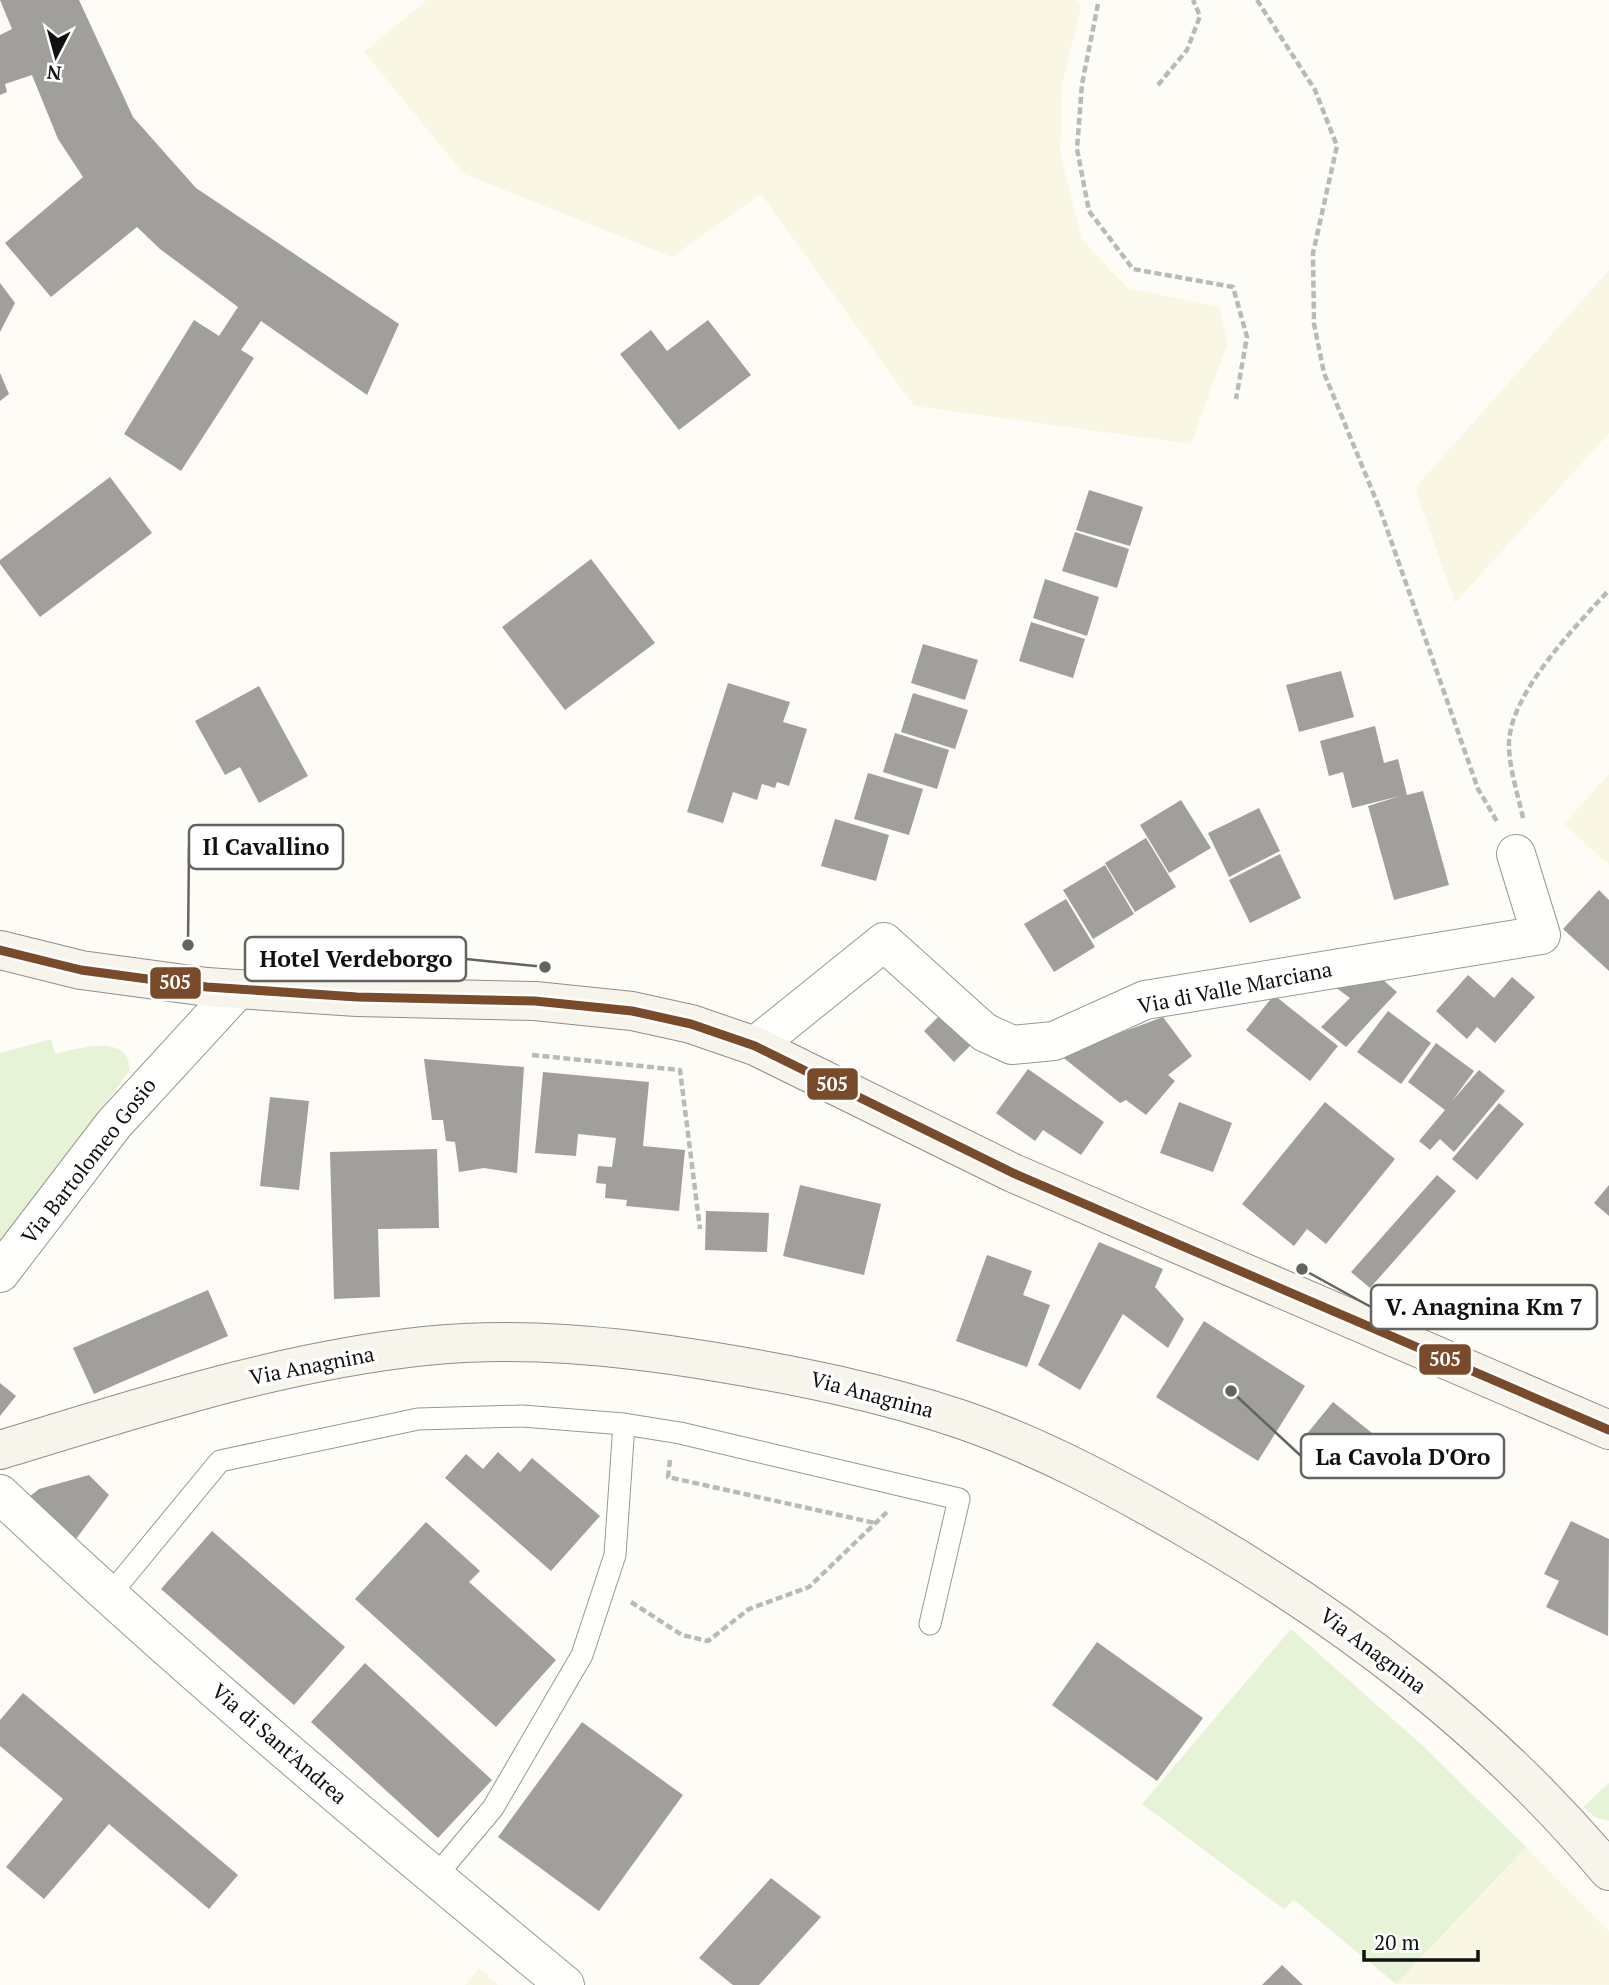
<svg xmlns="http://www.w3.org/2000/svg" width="1609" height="1985" font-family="'PT Serif',serif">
<rect width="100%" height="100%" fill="#fdfcf7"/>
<path fill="#f9f7e4" d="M427,0H1075L1081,7L1062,85L1060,153L1082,240L1128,288L1219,307L1228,342L1191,444L914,406L761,194L672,257L464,174L364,52Z
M1609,270V433L1455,603L1415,488Z
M1609,774V865L1564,824Z
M1526,1847L1609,1931V1985L1396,1984Z
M479,1968L498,1985H465Z"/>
<path fill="#e7f3d7" d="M51,1039L55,1054C78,1049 128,1032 130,1070L0,1248V1053Z
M1291,1629L1423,1746L1526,1847L1396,1984L1294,1900L1284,1909L1142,1804Z
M1609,1783V1821L1595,1817L1583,1807Z"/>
<path fill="#a19f9c" d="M0,0H79L133,117L196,188L399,324L367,395L261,321L241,350L254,358L181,471L124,434L194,320L219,336L238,307L160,249L137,227L51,297L5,243L83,177L58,139L32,75L5,84L7,92L0,95V35L12,29Z
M0,283L15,303L0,332Z
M708,320L751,375L679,430L620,354L651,330L667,351Z
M0,373L9,394L0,401Z
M110,477L152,533L40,617L0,564V560Z
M1089,490L1143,507L1130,546L1076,530Z
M1075,532L1129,549L1117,588L1062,571Z
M591,559L655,643L565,710L502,627Z
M1045,579L1099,597L1087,636L1033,618Z
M1031,622L1085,639L1073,678L1019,661Z
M923,644L978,660L965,700L911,683Z
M1341,671L1354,717L1299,732L1286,685Z
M728,683L790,702L783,722L807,729L789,786L777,782L775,788L762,784L757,800L733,792L723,823L687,812Z
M259,686L308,776L259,803L240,767L225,775L195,721Z
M913,693L968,710L955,749L901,732Z
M1375,726L1384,763L1398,759L1407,795L1423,791L1449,885L1394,900L1368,806L1400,796L1352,808L1343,772L1329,776L1320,741Z
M895,733L949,750L937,789L883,772Z
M868,773L923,789L909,835L854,819Z
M1181,800L1211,848L1169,873L1140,825Z
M1259,808L1280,851L1229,877L1208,833Z
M835,819L889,835L876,881L821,866Z
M1146,838L1176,887L1135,912L1105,863Z
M1280,854L1301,898L1250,923L1229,880Z
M1105,865L1134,914L1093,939L1063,890Z
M1599,890L1609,900V971L1563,929Z
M1066,899L1095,947L1054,972L1024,924Z
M1375,973L1397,992L1346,1047L1321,1027L1350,998L1335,987Z
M1468,975L1494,998L1512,977L1535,997L1495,1043L1477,1027L1467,1039L1436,1011Z
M1274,995L1338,1046L1310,1081L1246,1030Z
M945,1010L975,1041L954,1062L924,1031Z
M1388,1011L1431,1043L1401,1084L1357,1052Z
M1163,1017L1192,1056L1168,1075L1175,1081L1146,1115L1126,1100L1120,1103L1060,1055Z
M1436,1043L1474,1071L1452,1101L1479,1070L1505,1091L1454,1152L1440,1139L1430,1150L1419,1141L1445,1110L1408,1082Z
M424,1059L524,1067L517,1173L484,1168L459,1172L455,1142L446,1141L443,1120H432Z
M1028,1069L1104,1122L1081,1155L1043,1130L1035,1141L996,1113Z
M543,1072L649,1082L643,1146L685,1150L679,1211L626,1206L627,1200L605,1198L606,1184L596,1183L598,1166L612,1167L616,1138L578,1134L576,1156L535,1153Z
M270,1097L309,1101L299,1190L260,1186Z
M1179,1102L1232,1123L1213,1172L1160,1153Z
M1325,1102L1395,1159L1326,1244L1307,1229L1294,1246L1242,1204Z
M1499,1103L1524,1124L1477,1180L1452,1159Z
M437,1149L439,1228L378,1229L380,1297L334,1299L330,1152Z
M1437,1175L1456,1191L1370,1288L1351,1272Z
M800,1185L881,1204L864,1275L783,1256Z
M1609,1185V1216L1594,1203Z
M706,1211L769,1213L767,1252L705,1250Z
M1099,1242L1163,1269L1155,1287L1184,1319L1168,1348L1123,1314L1080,1390L1038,1365Z
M987,1255L1032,1271L1023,1295L1050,1305L1027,1367L956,1341Z
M208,1290L228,1336L94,1394L73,1348Z
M1204,1321L1305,1386L1258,1461L1156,1397Z
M0,1383L16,1396L0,1416Z
M1333,1402L1372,1433L1339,1472L1301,1441Z
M498,1452L520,1472L532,1458L600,1516L551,1571L445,1478L466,1454L483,1469Z
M89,1475L109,1495L73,1543L24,1501L39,1489Z
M1571,1521L1609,1539L1608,1636L1546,1607L1559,1581L1544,1574Z
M426,1522L480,1571L469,1582L556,1660L496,1727L355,1599Z
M212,1531L345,1647L294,1705L161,1589Z
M1097,1642L1203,1718L1157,1781L1052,1705Z
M365,1663L492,1780L438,1838L311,1722Z
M23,1693L238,1875L209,1909L109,1824L44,1899L6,1867L63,1799L0,1746V1720Z
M582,1722L683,1795L599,1911L498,1837Z
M771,1878L821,1917L759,1985H733L699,1958Z
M1282,1965L1303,1985H1262Z"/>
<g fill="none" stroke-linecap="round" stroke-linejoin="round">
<defs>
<path id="service" d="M108,1597L220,1461L418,1419L522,1416L624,1424L680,1433L959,1499L930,1624
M435,1877L493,1808L582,1655L615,1555L624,1424"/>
<path id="minor" d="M755,1046L884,942L984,1032L1012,1045L1054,1041L1145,1000L1541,935L1516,854
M0,1273L114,1124L238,989
M0,1494C181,1666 373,1826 565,1985"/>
<path id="secondary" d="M0,950L81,970L207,987L357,997L535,1001L632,1011L691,1024L755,1046L1013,1173L1609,1430
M0,1450C139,1408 280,1361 425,1346C520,1336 617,1346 710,1361C796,1375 880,1392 963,1420C1041,1447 1116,1487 1188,1529C1347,1621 1490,1729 1609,1871"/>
</defs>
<use href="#service" stroke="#979795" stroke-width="23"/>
<use href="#minor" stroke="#979795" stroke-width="40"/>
<use href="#secondary" stroke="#8e8d8b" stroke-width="40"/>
<path stroke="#b9b9b8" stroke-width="4.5" stroke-dasharray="7 3.5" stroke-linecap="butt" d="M1257,0L1315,90L1337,146L1313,253L1314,324L1324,373L1381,512L1478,789L1498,823
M1098,4L1082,84L1077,149L1089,211L1133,269L1233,287L1247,337L1236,399
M1158,85L1187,50L1200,16L1193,0
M1523,818C1518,795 1510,771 1509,748C1506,697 1576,626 1609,590
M532,1055L680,1070L700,1229
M670,1460L668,1477L875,1523
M631,1602L682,1635L708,1641L749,1609L809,1587L888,1511"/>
<use href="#service" stroke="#fffffe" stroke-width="21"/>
<use href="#minor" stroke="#fffffe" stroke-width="38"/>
<use href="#secondary" stroke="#f6f4eb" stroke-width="38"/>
<defs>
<path id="bus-1" d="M0,950L81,970L207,987L357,997L535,1001L632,1011L691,1024L755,1046L1013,1173L1609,1430"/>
</defs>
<use href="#bus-1" stroke="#fff" stroke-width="14"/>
<use href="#bus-1" stroke="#7a4b2a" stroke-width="9"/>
</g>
<g text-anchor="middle" stroke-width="7" stroke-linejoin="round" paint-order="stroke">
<g font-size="21" fill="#111" stroke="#fff">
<text transform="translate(1235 988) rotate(-11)" y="7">Via di Valle Marciana</text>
<text transform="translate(89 1161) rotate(-52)" y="7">Via Bartolomeo Gosio</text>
<text transform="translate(312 1366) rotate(-11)" y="7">Via Anagnina</text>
<text transform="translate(872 1395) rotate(15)" y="7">Via Anagnina</text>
<text transform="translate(1373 1651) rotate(37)" y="7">Via Anagnina</text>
<text transform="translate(279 1744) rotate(41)" y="7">Via di Sant'Andrea</text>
</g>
</g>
<path fill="none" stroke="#646362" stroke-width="2.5" d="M188 945L189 847M545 967L466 959M1302 1269L1371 1307M1231 1391L1301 1456"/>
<g fill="#646362" stroke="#fff" stroke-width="2.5">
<circle cx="188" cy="945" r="7"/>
<circle cx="545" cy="967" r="7"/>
<circle cx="1302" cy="1269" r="7"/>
<circle cx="1231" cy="1391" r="7"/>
</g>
<g fill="#fff" stroke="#646362" stroke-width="2.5">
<rect x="189" y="825" width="154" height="44" rx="7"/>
<rect x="245" y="937" width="221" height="44" rx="7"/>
<rect x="1371" y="1285" width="226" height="44" rx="7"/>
<rect x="1301" y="1434" width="203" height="44" rx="7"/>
</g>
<g font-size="23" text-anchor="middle" font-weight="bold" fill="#111">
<text x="266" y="855">Il Cavallino</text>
<text x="356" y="967">Hotel Verdeborgo</text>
<text x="1484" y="1315">V. Anagnina Km 7</text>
<text x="1403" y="1465">La Cavola D'Oro</text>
</g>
<g stroke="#fff" stroke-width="2.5">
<rect x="149" y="966" width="53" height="34" rx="7" fill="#7a4b2a"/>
<rect x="806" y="1067" width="53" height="34" rx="7" fill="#7a4b2a"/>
<rect x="1418" y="1343" width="54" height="33" rx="7" fill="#7a4b2a"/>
</g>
<g font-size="19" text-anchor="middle" font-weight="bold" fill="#fff">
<text x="175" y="989">505</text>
<text x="832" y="1091">505</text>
<text x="1445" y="1366">505</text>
</g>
<g transform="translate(56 56) rotate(186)" stroke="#ffffff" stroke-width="5" paint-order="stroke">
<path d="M0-5L12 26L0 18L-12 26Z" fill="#111111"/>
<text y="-10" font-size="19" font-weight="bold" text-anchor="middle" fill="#111111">N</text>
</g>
<path d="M1364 1950v10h114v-10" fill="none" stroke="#111111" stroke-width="3.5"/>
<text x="1374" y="1950" font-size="21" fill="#111111" stroke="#ffffff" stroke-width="5" paint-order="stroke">20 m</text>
</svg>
